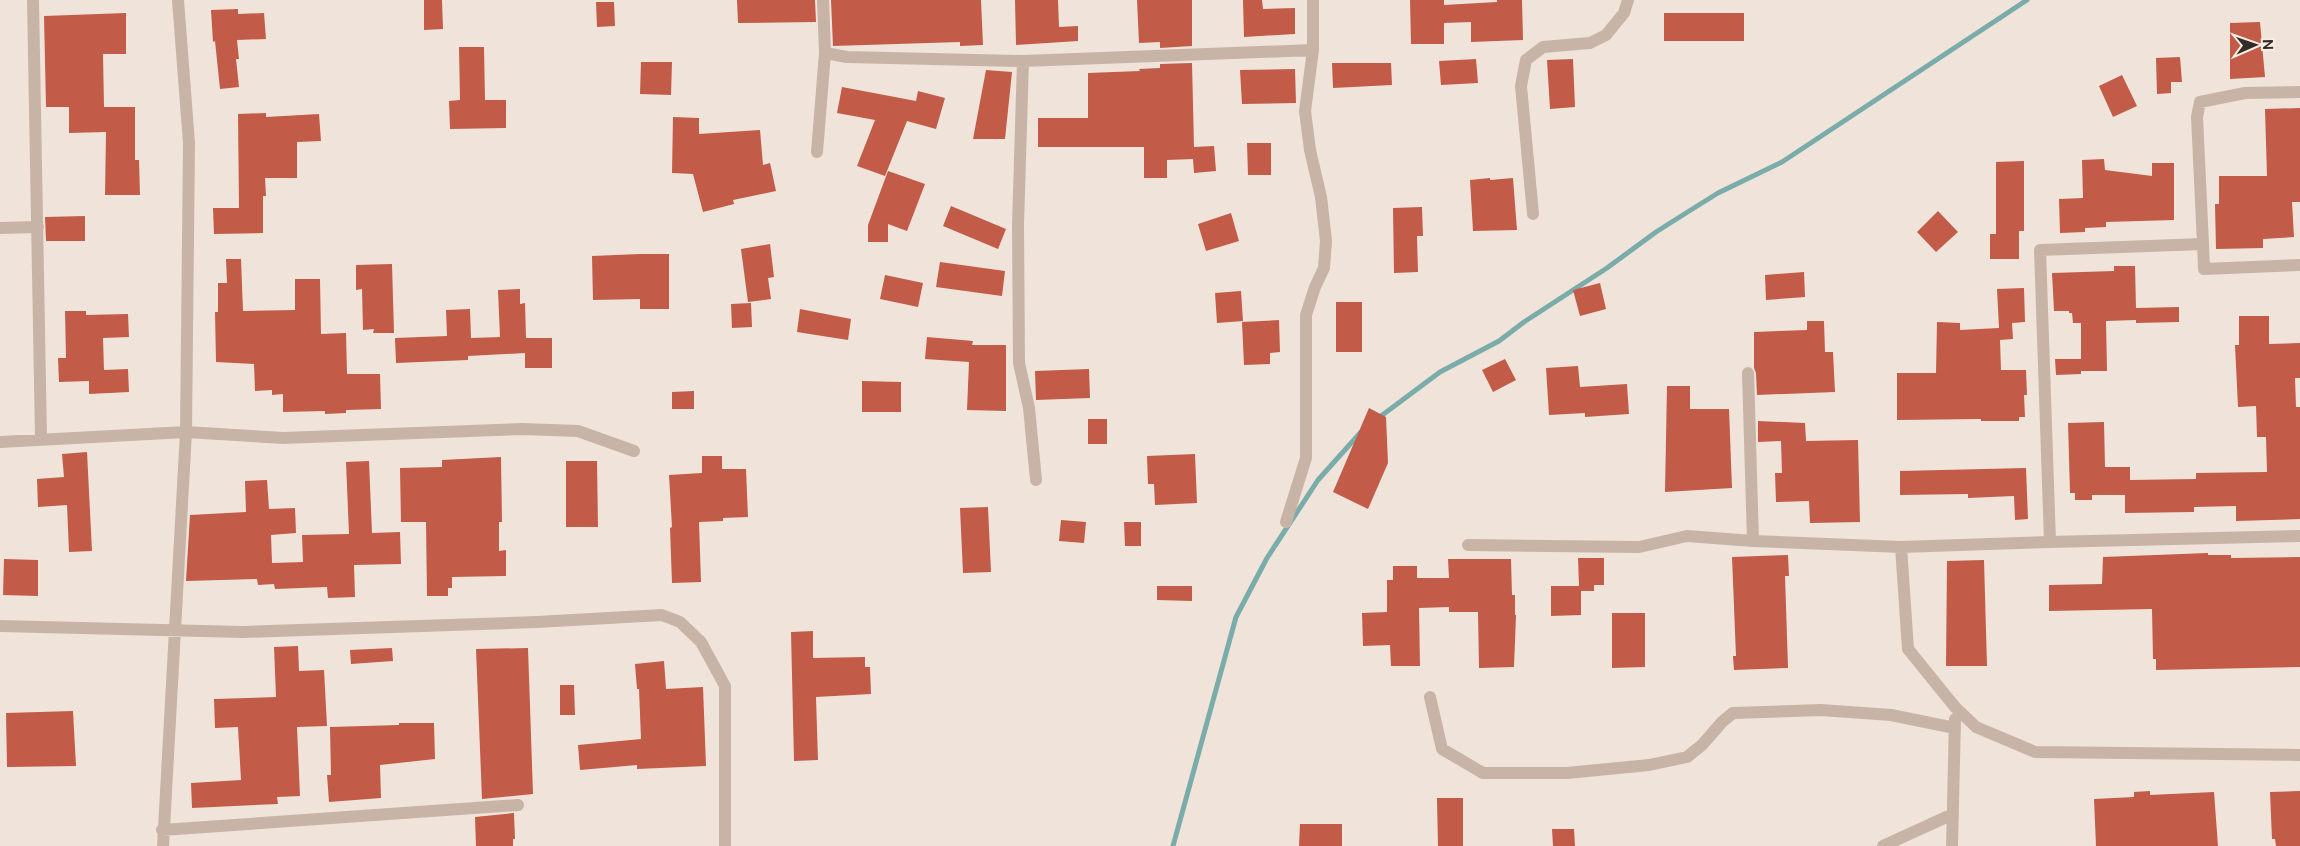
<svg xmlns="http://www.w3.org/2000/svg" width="2300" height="846" font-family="'Public Sans',sans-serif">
<rect width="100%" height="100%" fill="#f0e4da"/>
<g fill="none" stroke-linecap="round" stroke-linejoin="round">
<path stroke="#7aacaa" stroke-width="5" d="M1377,419L1440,372L1499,341L1524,322L1607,268L1656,232L1686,213L1718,193L1782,162L2027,0
M1173,846L1236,617L1267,558L1318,480L1361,432"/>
</g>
<path fill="#c25b47" d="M424,0H442L443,29L424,30Z
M737,0H815L816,22L738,23Z
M831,0H981L983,45L960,46V42L833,46Z
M1015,0H1058L1059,27L1078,26V41L1016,45Z
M1137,0H1192V46L1160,48V42L1139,43Z
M1243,0H1262L1263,9L1295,8V34L1244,37Z
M1410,0H1444V5L1497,2V0H1522L1523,40L1471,42V22L1444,23V44H1411Z
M596,2H614L615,26L597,27Z
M238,9V14L264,13L266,39L237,40L239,59H236L239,87L220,89L215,41L213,42L211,10Z
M126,13V54H103L104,107H135V160H139L140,195H105L106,132L69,133V107H46L44,16Z
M1664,13H1744V41H1664Z
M2260,22L2265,77L2230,79V23Z
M459,47H484L485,100H506V128L450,129L449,101L460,100Z
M2180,57L2182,82H2171V93L2157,94L2156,58Z
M1476,59L1478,83L1441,85L1439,61Z
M1573,59L1575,107L1550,109L1547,60Z
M641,62H672L671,95L640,94Z
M1192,63L1194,147L1214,146L1216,171L1194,173L1193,159L1167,160V178H1144V147H1038V118H1088V73L1140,71L1139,69L1160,68V64Z
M1332,63H1391L1392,85L1333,88Z
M1295,69L1296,103L1242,104L1240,70Z
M986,70L1012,72L1005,139H973Z
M2122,75L2137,106L2113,117L2099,86Z
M842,87L916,101L918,91L945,98L936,129L907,121L885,176L857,166L875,120L837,113Z
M2300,108V202H2292L2294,237L2263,239V248L2216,249L2215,204H2219V176H2267L2265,109Z
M266,113V117L319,114L321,141L297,142V178H265L266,196H263V233L214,234L213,208H239L238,114Z
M673,117L699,118V134L760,130L763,165L770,163L776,191L733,200L734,204L703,212L693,174L672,173Z
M1247,143H1271V175H1248Z
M2104,159L2105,170L2152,176V163H2174V220L2106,222V227L2085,228V232L2060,233L2059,199L2083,198L2082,160Z
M2024,161V231H2019V259H1990V234H1996V162Z
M888,171L925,184L907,231L888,224V242H868V225Z
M1490,178V180L1513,178L1517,230L1473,231L1470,180Z
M951,206L1006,229L998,249L943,226Z
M1422,207L1423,236H1417L1418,272L1394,273L1393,208Z
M1938,211L1958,232L1936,252L1917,232Z
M1231,213L1239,241L1206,251L1198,224Z
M85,216V241H46L45,217Z
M770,244L774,277L768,278L771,299L748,302L741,249Z
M640,254H669V309H640V299L593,300L592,256Z
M226,259H241L243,311L295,310V279H320L321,334L346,333L347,374H380L381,409L346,410V413L325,414V411L283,412V394L272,395V390L255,391L254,364L216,362L215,312H218V283H227Z
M940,262L1005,271L1002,296L936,287Z
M392,264L394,333H373L374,329L363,330L362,289L356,290V265Z
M2114,266H2135L2136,308L2179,307V322L2136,323V320L2106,321L2107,371H2081V323H2073L2072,313H2069V311H2054L2052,273L2114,271Z
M1804,272L1805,297L1766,300L1765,275Z
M885,275L923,283L918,307L880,299Z
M1600,283L1606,309L1580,316L1573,290Z
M2024,288L2025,322L2012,323L2013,339L2000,340L2001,370H2026L2027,395H2024L2025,417H2019V421H1981V419L1897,420V373H1936L1937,322L1960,323V330L1999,328L1997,289Z
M520,289V304L525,303L526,338H552V368H525V353L468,356V360L396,363L395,338L447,336L446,310L470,309L471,338L500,337L498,290Z
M1241,291L1243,321L1217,323L1215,293Z
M1336,302H1362V352H1336Z
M751,303L752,327L732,328L731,304Z
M800,309L851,319L848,340L797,332Z
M65,311H86V315L128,314L129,337L103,338L104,370L128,369L129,392L89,394V381L59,382L58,358H66Z
M2239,316H2269V344L2300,343V378H2295L2296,407H2300V519L2236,521V506L2194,507V512L2125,513V495H2092V500H2075V493H2070L2068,423L2104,422L2105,467H2130V480L2196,479V473L2267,472L2266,437H2257L2256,406L2238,407L2235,345H2239Z
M1279,320L1280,352L1270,353V364L1244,365L1242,322Z
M1807,321H1824L1825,352H1833L1835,392L1757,395L1756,373L1754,368V332L1807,330Z
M927,337L973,341L972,345H1006V411L967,410L969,362L925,359Z
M1505,359L1516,380L1493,392L1482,370Z
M2055,359H2081V374L2056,375Z
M1578,366L1580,387L1627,384L1629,414L1585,417V413L1549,415L1546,368Z
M1089,369L1090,398L1036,400L1035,371Z
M862,381L901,382V412H862Z
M1667,386H1690V409H1729L1732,488L1665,492Z
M694,391V409H672V392Z
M1369,408L1386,417L1388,463L1368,509L1333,492Z
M1088,419H1107V444H1088Z
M1758,421L1805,423L1806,441L1858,440L1860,522L1810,523L1809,501L1776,502L1775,473H1782L1781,441L1758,442Z
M87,452L92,551L69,552L67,505L38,507L37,479L64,477L62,454Z
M1195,454L1197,503L1155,505L1154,484H1148L1147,456Z
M702,456H722V469H746L748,517L723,518V521L699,522L701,582L672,583L670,528L672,527L669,475L702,473Z
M501,457L502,522H499V551L506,550V576L452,577V588H448V596H427L426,522H401L400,468L442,467V460Z
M369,461L372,533L400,532L401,564L354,565L355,597L328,598L327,587L275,589L274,584L258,585L257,579L186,581L190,515L246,512L245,481L267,480L269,509L295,508L296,533L271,535L272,563L303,562L302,535L349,534L346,462Z
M566,461H597L598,527H566Z
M2026,468L2028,519L2015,520L2014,496L1968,498V494L1900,495V471Z
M988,507L991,572L963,573L960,508Z
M1061,520L1086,522L1084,543L1059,541Z
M1124,522H1141V546H1125Z
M2208,553V555H2231V558L2300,557V667L2156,670V659H2153L2152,609L2049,611V585L2102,584L2103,557Z
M1788,555L1789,576H1785L1788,668L1734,670L1733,656H1736L1732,557Z
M1578,558H1604V585H1594V591H1581V615L1551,616V586H1579Z
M4,559L38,560V596L3,595Z
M1448,559H1511L1512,595H1515V615H1516L1514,667L1479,668L1478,612H1449V607L1419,608L1420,666H1391L1390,645L1363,646L1362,613L1387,612V580H1393V566H1417V578H1449Z
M1984,560L1987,666H1946L1947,561Z
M1157,586H1192V601L1157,600Z
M1612,613H1645V667L1612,668Z
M813,631V658L865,657V667H870L871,694L816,697L818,760L794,761L791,632Z
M298,646L299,671L324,670L327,726L297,727L300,796L277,797L278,804L192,808L191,783L241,780L238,727L215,728L214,699L276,697L274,647Z
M392,648L393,661L351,664L350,650Z
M528,648L533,794L482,799L476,649Z
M664,661L666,689L703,687L706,766L637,769V765L580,770L578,745L641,739L639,689H637L635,664Z
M560,685H574L575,715H560Z
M73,711L76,766L7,767L6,713Z
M399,723H434L435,759L380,765L381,798L329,802L327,775H331L330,727L399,725Z
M2150,791V795L2214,792L2218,846H2096L2094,799L2134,797V792Z
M2300,791V846H2276L2275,839H2272L2270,792Z
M1437,798H1463V846H1438Z
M514,813L515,839H513V846H476L475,817Z
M1300,824H1342V846H1299Z
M1552,829H1574L1575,846H1553Z"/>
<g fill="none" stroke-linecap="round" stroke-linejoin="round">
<path stroke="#c8b3a7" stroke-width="12" d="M33,0L41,438
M825,53L847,57L1023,61L1313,50
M1023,61L1018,225L1019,363L1029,408L1036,480
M817,152L825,53L823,0
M1533,214L1521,86L1526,60L1543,47L1590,43L1606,35L1624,13L1628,0
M0,228L38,227
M2203,244L2197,117L2200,102L2245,93L2300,92
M1748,373L1753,541L1901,547L2050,542L2040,250L2203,244L2204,269L2300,265
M0,442L186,432L283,438L522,429L578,431L634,451
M1286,522L1306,458V315L1315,287L1324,268L1326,241L1321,197L1310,150L1305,111L1313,50V0
M2050,542L2300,536
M1468,545L1639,547L1687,536L1753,541
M1901,547L1908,649L1955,707L1976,727L2035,752L2300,755
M0,626L243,632L537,622L662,615L680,622L701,642L725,686V846
M1430,697L1442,749L1483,773H1567L1649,765L1687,757L1702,745L1722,722L1733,713L1821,710L1891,715L1955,728
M162,830L518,805
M163,846L186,432L189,143L178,0
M1883,846L1953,814
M1952,846L1955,719"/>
</g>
<g transform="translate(2255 45) rotate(88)" stroke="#f8eee6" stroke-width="4" paint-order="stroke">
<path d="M0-4L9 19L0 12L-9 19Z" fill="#342a27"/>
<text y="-8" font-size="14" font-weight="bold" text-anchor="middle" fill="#342a27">N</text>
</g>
</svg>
